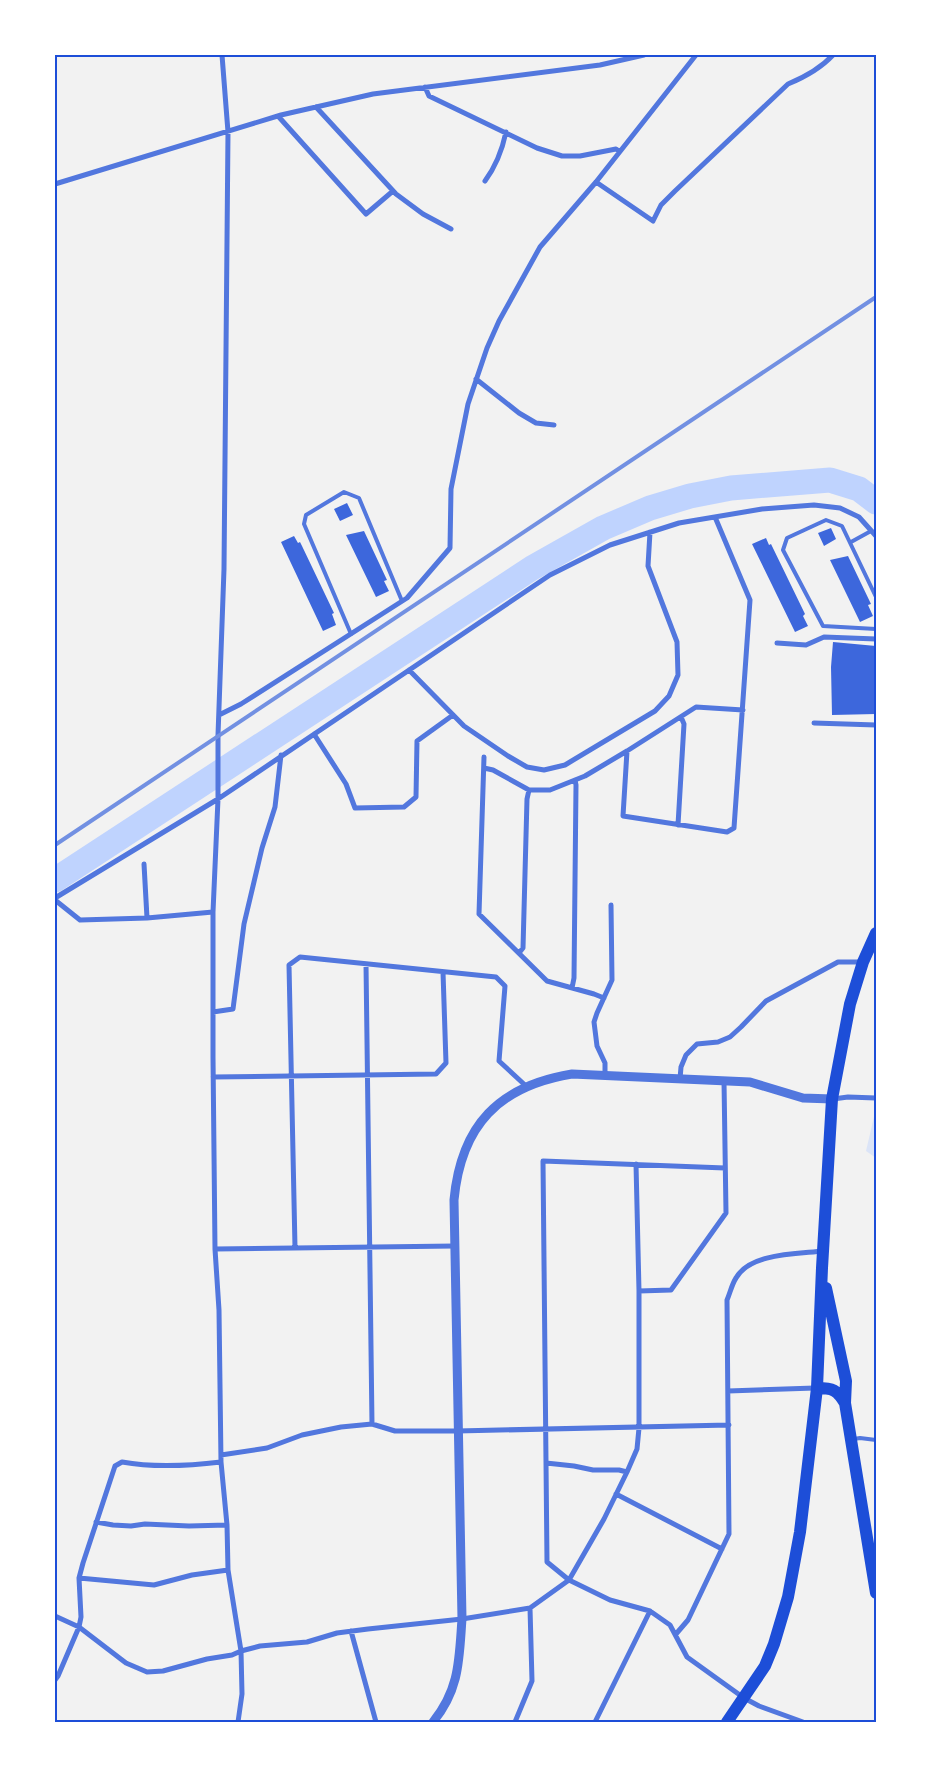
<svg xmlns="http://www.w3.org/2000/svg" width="931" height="1777" font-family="Rubik,sans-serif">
<rect width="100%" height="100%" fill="#f2f2f2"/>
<path fill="#dbe4f7" d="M876,1108V1158L866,1151Z"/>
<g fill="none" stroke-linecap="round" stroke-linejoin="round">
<path stroke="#bfd3fe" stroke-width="25" d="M55,880L532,568L603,528L650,508L690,496L731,488L830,480L859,489L876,502"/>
</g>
<path fill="#3d67dc" d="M347,503L353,515L340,521L334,509Z
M831,528L836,539L824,546L818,533Z
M364,531L387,580L384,581L389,591L376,597L346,535Z
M294,536L298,543L300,542L302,546L334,613L332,614L336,625L323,631L281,542Z
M766,538L769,545L771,544L805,614L803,616L808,626L795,632L752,544Z
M848,556L871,604L868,605L873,616L860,622L830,560Z
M833,642L876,646L875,675H876V714L832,715L831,667Z"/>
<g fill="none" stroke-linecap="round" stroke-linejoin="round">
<path stroke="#5277de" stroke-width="4" d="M851,542L871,531
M876,597L842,526L826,520L787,538L783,550L823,626L876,629
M351,634L304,524L306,515L344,492L359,498L402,601
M854,1439L860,1438L876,1440"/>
<path stroke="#5277de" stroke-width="5" d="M222,55L228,132L224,569L218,735V799L213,912V1057L215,1249L219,1310L221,1462L227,1525L228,1570L241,1651L242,1694L238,1722
M425,87L429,96L537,148L562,156H580L616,149L619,151
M316,107L396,194L423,214L451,229
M278,116L366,214L393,191
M485,181C496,166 502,151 506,132
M596,182L653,221L661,205L675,191L788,84C805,77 820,69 833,55
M55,184L281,115L373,94L600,65L644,55
M476,379L519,413L536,423L554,425
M777,643L806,645L824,637L876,639
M409,670L464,726L508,756L527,767L544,770L565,765L655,711L669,696L678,675L677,642L648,566L650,532
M219,715L241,704L407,598L450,548L451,489L468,404L487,348L499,321L540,247L596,182L696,55
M814,723L876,725
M314,734L346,784L355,808L404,807L416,797L417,741L453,715
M627,751L623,816L727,832L734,828L750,600L715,517
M484,757L479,914L547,981L594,994L604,998
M484,768L493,770L529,790H550L585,776L627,751L696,707L743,710
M678,825L684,724L681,717
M144,864L147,918
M55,898L218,799L550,575L610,545L679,523L762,509L814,505L840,508L859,517L876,536
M55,900L80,920L147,918L213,912
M519,953L523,948L527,799L529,790
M366,964L372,1424
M572,988L574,978L576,785L575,780
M213,1012L233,1009L244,924L262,848L275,807L281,755
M605,1075V1063L597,1046L594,1022L597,1013L612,980L611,905
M213,1077L436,1074L446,1063L443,972
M680,1079L681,1067L686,1055L697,1044L718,1042L730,1037L741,1027L766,1001L838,962H863
M833,1099L848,1097L876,1098
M725,1168L543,1161L547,1562L569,1580L610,1600L650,1611L670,1625L687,1657L744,1698L759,1706L803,1722
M295,1247L289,965L300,957L496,977L505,986L499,1061L526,1086
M215,1249L455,1246
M639,1291L671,1290L726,1213L724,1081
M728,1391L815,1388
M221,1455L267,1448L302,1435L341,1427L372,1424L395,1431H457L729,1425
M546,1463L574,1466L593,1470H619L627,1472
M616,1494L722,1549
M96,1522L113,1525L131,1526L145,1524L189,1526L227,1525
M79,1578L154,1585L192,1575L228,1570
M55,1616L79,1627L126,1663L147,1672L163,1671L207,1659L232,1655L241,1651L260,1646L307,1642L337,1633L368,1629L462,1619L530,1608L569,1580L604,1519L627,1472L637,1449L639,1428V1291L636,1164
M351,1631L376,1722
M676,1634L688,1620L729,1534L727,1300C730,1293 732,1284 736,1278C750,1253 797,1254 823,1251
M55,1680L58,1676L79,1627L81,1617L79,1578L83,1563L115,1466L122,1462C155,1468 188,1466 221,1462
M515,1722L532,1681L530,1608
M595,1722L650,1611"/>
<path stroke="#5277de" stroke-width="9" d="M433,1722C460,1689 459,1659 462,1619L454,1200C461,1125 499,1086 572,1074L750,1082L803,1098L832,1099"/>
<path stroke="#1d4ed8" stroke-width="12" d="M826,1288L846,1381L845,1403
M817,1388C833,1388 837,1390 845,1403L876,1593
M727,1722L765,1666L774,1644L788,1597L800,1532L817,1388L822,1268L832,1099L850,1004L863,962L876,933"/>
<path stroke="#7290e2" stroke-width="4" d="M55,845L876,297"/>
</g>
<rect width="931" height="1777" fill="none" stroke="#ffffff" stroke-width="112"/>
<rect x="56" y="56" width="819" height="1665" fill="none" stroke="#1d4ed8" stroke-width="2"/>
</svg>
